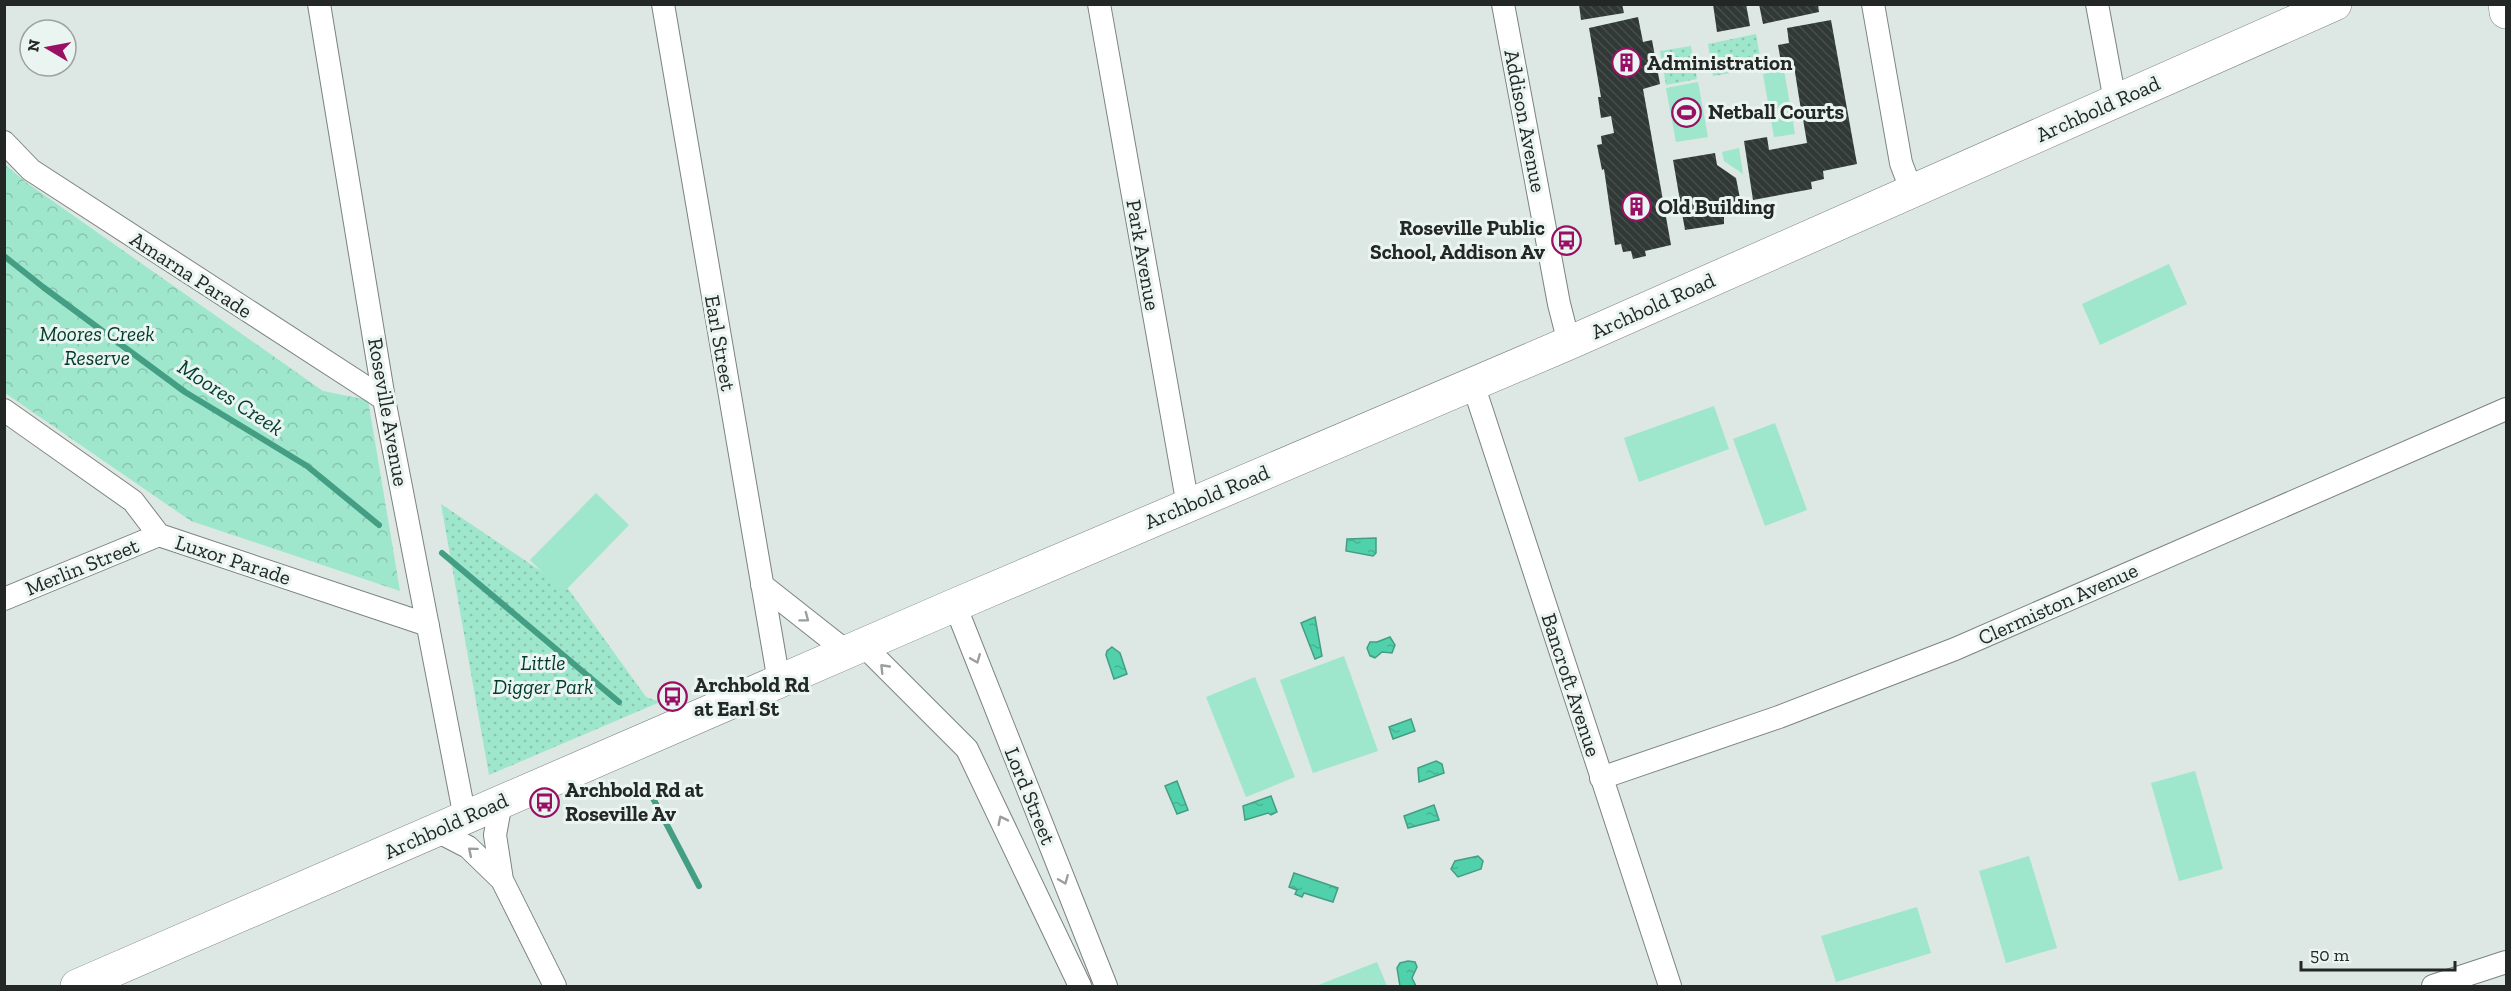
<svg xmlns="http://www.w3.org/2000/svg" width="2511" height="991" font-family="'Zilla Slab',serif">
<defs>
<pattern id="forest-crowns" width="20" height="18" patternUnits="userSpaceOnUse" patternTransform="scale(1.5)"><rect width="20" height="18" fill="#9ee6cc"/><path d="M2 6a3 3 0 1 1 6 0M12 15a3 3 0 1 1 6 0" fill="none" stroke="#88c5af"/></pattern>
<pattern id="park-dots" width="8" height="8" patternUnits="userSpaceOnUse" patternTransform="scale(1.5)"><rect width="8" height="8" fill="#9ee6cc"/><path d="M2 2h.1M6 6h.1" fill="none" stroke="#88c5af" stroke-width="1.8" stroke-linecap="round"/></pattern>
<pattern id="water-ripples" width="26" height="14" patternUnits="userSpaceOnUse" patternTransform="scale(1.5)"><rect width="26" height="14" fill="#51d1ab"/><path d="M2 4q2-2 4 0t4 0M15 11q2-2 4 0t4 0" fill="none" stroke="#46b393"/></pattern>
<pattern id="building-back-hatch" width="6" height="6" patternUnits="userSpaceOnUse" patternTransform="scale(1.5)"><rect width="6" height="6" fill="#313936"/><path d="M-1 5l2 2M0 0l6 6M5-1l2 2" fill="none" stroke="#464d4a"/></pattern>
</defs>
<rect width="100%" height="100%" fill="#dde7e3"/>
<path fill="url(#forest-crowns)" d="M4,164L27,183L323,391L368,400L400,591L191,521L5,393Z"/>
<path fill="url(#park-dots)" d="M1756,34L1762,68L1713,76L1708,44Z
M1691,46L1697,79L1666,85L1660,51Z
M441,504L569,590L646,697L660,702L489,775Z"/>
<path fill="#9ee6cc" d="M1784,70L1795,134L1774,137L1763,74Z
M1698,82L1708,137L1676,142L1666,88Z
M1739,148L1743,174L1724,161L1722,152Z
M2169,264L2187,304L2100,345L2082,304Z
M1714,406L1729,449L1639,482L1624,438Z
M1775,423L1807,510L1765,526L1733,439Z
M596,493L629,525L563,593L530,560Z
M1344,656L1378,751L1313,773L1280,680Z
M1255,677L1295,777L1246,797L1206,697Z
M2195,771L2223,869L2179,881L2151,783Z
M2029,856L2057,948L2006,963L1979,871Z
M1917,907L1931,953L1836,982L1821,936Z
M1377,962L1387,986H1316Z"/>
<path fill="url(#water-ripples)" stroke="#439e83" stroke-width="1.5" d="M1347,539L1376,538V553L1373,556L1346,551Z
M1315,617L1322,656L1315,659L1301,623Z
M1390,637L1395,645L1392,653L1382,652L1375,658L1370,656L1367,648L1370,642H1377Z
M1112,647L1120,653L1127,674L1114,679L1106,655L1107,651Z
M1411,719L1415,731L1393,739L1389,727Z
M1436,761L1442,764L1444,773L1419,782L1418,768Z
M1177,781L1188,810L1177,814L1165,786Z
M1271,796L1277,812L1271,815L1268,813L1245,820L1243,806Z
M1434,805L1439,820L1408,828L1404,816Z
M1478,856L1483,861L1481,869L1458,877L1451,869L1455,861Z
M1294,873L1338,888L1333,902L1304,893L1302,897L1295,894L1297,890L1289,887Z
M1408,961L1415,962L1417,967L1412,978L1416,986H1400L1397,968L1400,963Z"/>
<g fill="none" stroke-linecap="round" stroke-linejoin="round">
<path stroke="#439e83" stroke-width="6" d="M4,256L43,287L185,392L307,466L379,525
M442,553L619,702
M645,783L699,886"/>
</g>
<path fill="url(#building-back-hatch)" d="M1579,4H1622L1624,13L1581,20Z
M1713,4H1746L1750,26L1717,32Z
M1759,4H1818L1819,12L1763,24Z
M1638,17L1643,42L1652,40L1660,84L1643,89L1671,245L1645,251L1646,256L1633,259L1631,251L1623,252L1621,244L1615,245L1604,169L1602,170L1597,145L1602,144L1601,136L1614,133L1611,116L1601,118L1598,97H1601L1589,28Z
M1831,20L1857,164L1823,171L1824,179L1811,182L1812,189L1753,200L1744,141L1767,137L1769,150L1807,143L1803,119L1795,120L1794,112L1801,110L1794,66L1782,68L1778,45L1789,43L1787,28Z
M1715,153L1717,165L1736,178L1743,214L1724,217V224L1685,230L1673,160Z"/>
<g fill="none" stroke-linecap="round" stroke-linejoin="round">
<defs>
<path id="minor" d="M319,4L384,399L465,818
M663,4L779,682
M1099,4L1188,506
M1503,4L1559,304L1569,343
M1873,4L1901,163L1912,192
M2097,4L2115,101
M4,142L31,170L384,399
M1473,384L1670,986
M4,410L133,501L159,535L428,625
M762,585L847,652
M4,599L159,535
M955,605L1106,986
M863,645L967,749L1080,986
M1601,778L1779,717L1955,649L2506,409
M501,802L495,835L502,880L555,986
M437,831L468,847L502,880
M2433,986L2506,962"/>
<path id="secondary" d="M77,986L955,605L1569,343L2335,4"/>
<path id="trunk" d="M2505,4L2506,12"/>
</defs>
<use href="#minor" stroke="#7b8380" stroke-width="24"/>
<use href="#secondary" stroke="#7b8380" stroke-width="34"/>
<use href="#trunk" stroke="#7b8380" stroke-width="34"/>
<use href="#minor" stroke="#fff" stroke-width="22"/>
<use href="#secondary" stroke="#fff" stroke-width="33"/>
<use href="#trunk" stroke="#fff" stroke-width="33"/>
</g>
<defs><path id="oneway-chevron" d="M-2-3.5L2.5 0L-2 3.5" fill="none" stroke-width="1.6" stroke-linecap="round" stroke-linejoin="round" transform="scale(1.5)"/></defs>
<g stroke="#9c9e9d">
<use href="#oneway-chevron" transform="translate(805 618) rotate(37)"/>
<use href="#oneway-chevron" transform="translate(976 659) rotate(68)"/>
<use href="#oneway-chevron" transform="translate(884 668) rotate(-134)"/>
<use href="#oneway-chevron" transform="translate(1002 820) rotate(-116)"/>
<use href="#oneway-chevron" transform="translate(472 851) rotate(-140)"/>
<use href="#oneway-chevron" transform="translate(1064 880) rotate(68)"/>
</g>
<defs>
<symbol id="building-ring" viewBox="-11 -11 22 22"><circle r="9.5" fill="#eaf4f0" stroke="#980f64" stroke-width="1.5"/><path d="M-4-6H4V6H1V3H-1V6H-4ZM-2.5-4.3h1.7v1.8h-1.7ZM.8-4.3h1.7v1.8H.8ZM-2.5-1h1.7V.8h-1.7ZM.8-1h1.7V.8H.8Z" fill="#980f64"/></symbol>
<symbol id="stadium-ring" viewBox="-11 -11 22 22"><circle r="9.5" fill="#eaf4f0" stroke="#980f64" stroke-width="1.5"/><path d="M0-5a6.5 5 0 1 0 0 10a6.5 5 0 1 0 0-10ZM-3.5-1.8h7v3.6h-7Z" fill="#980f64"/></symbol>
<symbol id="bus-ring" viewBox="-11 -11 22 22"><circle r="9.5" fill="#eaf4f0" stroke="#980f64" stroke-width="1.5"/><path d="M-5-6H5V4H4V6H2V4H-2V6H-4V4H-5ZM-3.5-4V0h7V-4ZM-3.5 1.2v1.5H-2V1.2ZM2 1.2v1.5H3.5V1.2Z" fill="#980f64"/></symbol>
</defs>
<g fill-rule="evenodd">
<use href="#building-ring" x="1610" y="46" width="33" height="33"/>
<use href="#stadium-ring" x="1670" y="96" width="33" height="33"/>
<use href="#building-ring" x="1620" y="190" width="33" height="33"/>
<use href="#bus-ring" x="1550" y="224" width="33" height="33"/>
<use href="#bus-ring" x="656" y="680" width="33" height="33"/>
<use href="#bus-ring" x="528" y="786" width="33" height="33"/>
</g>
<g text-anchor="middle" stroke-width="6" stroke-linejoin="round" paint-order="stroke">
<g font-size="21" font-weight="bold" fill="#232725" stroke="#eaf4f0" text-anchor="start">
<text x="1647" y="70">Administration</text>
<text x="1708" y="119">Netball Courts</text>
<text x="1658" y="214">Old Building</text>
<text x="1545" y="235" text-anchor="end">Roseville Public<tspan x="1545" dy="24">School, Addison Av</tspan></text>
<text x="694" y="692">Archbold Rd<tspan x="694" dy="24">at Earl St</tspan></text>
<text x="565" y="797">Archbold Rd at<tspan x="565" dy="24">Roseville Av</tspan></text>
</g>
<g font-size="21" fill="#232725" stroke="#eaf4f0">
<text transform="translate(2098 109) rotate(-24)" y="7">Archbold Road</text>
<text transform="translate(1525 121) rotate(79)" y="7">Addison Avenue</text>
<text transform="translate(1143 255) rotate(80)" y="7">Park Avenue</text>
<text transform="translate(191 275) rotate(33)" y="7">Amarna Parade</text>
<text transform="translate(1653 306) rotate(-24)" y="7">Archbold Road</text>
<text transform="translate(720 343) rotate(80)" y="7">Earl Street</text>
<text transform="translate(388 412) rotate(80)" y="7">Roseville Avenue</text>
<text transform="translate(1207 497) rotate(-23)" y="7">Archbold Road</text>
<text transform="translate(233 560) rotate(18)" y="7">Luxor Parade</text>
<text transform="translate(82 567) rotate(-22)" y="7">Merlin Street</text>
<text transform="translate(2058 604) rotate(-24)" y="7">Clermiston Avenue</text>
<text transform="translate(1571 685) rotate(72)" y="7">Bancroft Avenue</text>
<text transform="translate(1030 796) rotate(68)" y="7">Lord Street</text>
<text transform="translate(446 826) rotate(-24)" y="7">Archbold Road</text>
</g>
<g font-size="21" font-style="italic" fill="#003a2b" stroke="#eaf4f0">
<text x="97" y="341">Moores Creek<tspan x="97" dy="24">Reserve</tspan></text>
<text x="543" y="670">Little<tspan x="543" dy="24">Digger Park</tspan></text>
</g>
<g font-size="22" font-style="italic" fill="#013d2e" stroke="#eaf4f0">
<text transform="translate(231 397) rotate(33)" y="8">Moores Creek</text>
</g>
</g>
<rect width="2511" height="991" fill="none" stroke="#232725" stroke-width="12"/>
<g transform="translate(48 48) rotate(280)"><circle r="28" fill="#eaf4f0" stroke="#9aa29f" stroke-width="1.5"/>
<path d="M0-4.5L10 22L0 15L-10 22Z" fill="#980f64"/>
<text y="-9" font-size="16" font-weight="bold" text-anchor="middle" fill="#232725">N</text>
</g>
<path d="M2301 961v9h154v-9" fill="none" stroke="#232725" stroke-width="3"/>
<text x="2310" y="961" font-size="18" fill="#232725" stroke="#eaf4f0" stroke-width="4.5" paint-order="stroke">50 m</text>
</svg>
